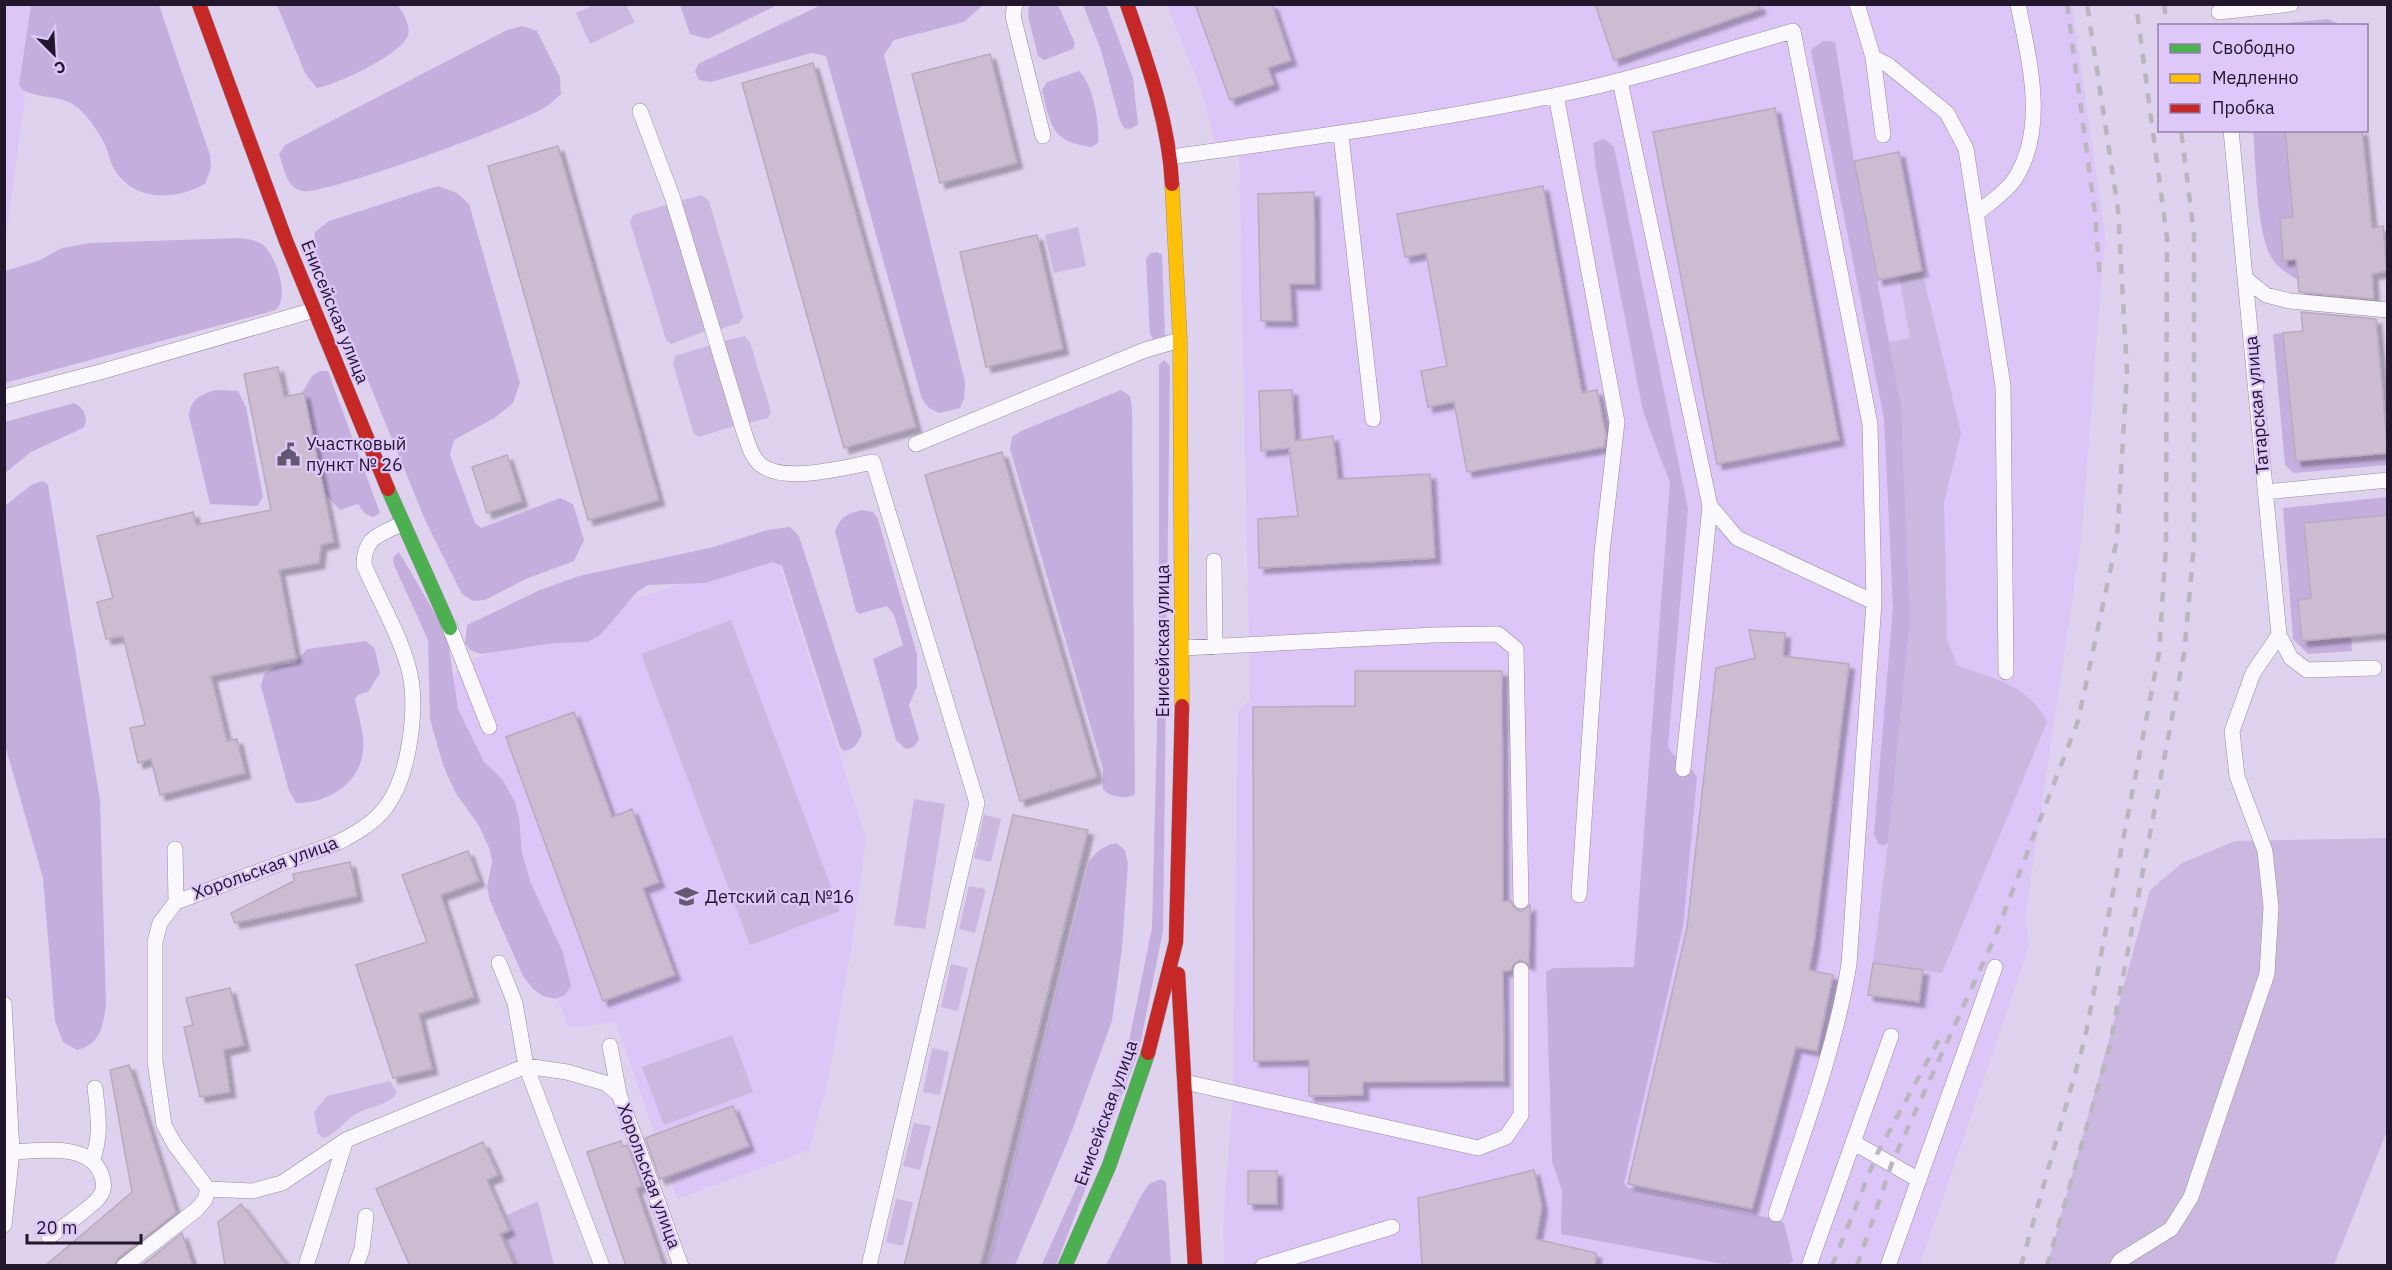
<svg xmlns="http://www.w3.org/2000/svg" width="2392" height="1270" font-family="'IBM Plex Sans',sans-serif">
<defs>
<filter id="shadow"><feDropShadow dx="5.5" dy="5.5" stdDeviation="1.5" flood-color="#0004"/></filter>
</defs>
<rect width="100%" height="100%" fill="#dfd2ee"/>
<path fill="#dcc5f7" d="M5,5H37L5,247Z
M1167,5H2072L2105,234L2081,541L2025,918L2029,946L1920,1265H1224L1223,1228L1233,1093L1238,712L1250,699L1239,149L1215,142L1201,89Z
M776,554L866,839L850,955L828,1080L809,1150L677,1199L616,1022L569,1028L443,712L446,684L463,664L608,607Z"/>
<path fill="#cbb8e1" d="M594,5H626L635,22L590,44L576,13Z
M702,195L709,201L743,317L739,323L720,329L680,204L682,200Z
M666,205L670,207L706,331L671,344L666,340L630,222L633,215Z
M1078,227L1086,266L1054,273L1045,235Z
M1922,271L1961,433L1944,502L1947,639L1957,665C1992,679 2030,685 2047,722L1942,973L1873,963L1888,843L1910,620L1901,404L1889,342L1910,338L1899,276Z
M744,336L750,342L771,412L768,418L749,423L722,345L724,341Z
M708,346L712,348L734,426L699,437L694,434L673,364L675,356Z
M731,620L840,911L750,945L641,654Z
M914,799L945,804L925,929L894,925Z
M984,815L1001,819L991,862L974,858Z
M2387,838V1131L2334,1265L2047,1266L2150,890L2182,863L2235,841Z
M969,886L986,889L975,933L959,929Z
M951,964L968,968L958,1011L941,1007Z
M732,1035L753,1092L664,1125L642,1067Z
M932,1048L949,1052L940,1095L923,1092Z
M390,1081L397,1093C386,1107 368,1106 354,1115C343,1122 337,1134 323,1138L318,1134L314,1112L327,1096Z
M914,1123L931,1126L920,1170L903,1166Z
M896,1199L913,1202L903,1246L886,1242Z
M538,1201L554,1265H517L504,1235L513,1230L507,1215Z"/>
<path fill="#c4aede" d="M31,5H159L210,155L211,168L205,184C174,201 132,202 113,167C109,160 109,152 105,145C99,132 87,114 74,105C60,95 37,99 22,89L19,85Z
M277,5H398C403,14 411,24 408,35C401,55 338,84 317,88L305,73Z
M680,5V4L777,5L708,39L690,34Z
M821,5H983L964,22L894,40L884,55L965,382L964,399L960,408L939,413L929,408L922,399L826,56L811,53L711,82L699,80L695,72L698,64Z
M1029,5H1058L1075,43L1073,49L1044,60L1038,56L1028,16Z
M1083,5H1106L1133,78L1138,125L1129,129L1124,128L1120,121L1101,50Z
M2328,19L2341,25H2263H2265Z
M522,26L537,31L560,77L561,94C556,98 552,103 547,106C523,123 325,195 302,191C286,188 284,167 279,154L285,145L507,30Z
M1823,41L1835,42L1854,161L1901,404L1910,620L1888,843L1883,846L1878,843L1874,834L1893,607L1884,418L1811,50Z
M1079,71C1093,83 1100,125 1098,143L1092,147C1051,142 1051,126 1042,90L1047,82Z
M2253,131H2285L2293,217L2280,218L2283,260L2296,259L2298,280C2289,274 2279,269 2273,260C2256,236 2256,161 2253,131Z
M1604,139L1614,147L1688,509L1668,746C1675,763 1689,761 1697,777L1683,927L1624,1183L1628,1188L1779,1220L1784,1223L1793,1261L1788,1265H1729L1561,1234L1562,1191L1552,1161L1546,972L1553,968L1634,967L1670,483L1643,411L1596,169L1593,143Z
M438,186L457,193L469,204L520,383L513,403L496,417L454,440L450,455L475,523L481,528L560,498L573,504L584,540L574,561L528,578L485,600L473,601L462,594L426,522L314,249L315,232L329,221Z
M239,238C247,239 255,240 262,244C276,255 290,296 276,310L5,383V271L38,261L62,248L90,243Z
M1157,252L1162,255L1165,336L1153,339L1150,334L1146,259L1150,253Z
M2283,333L2296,461L2387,453V465L2294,473L2285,465L2273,334Z
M1164,360L1170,366L1163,931L1139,1050L1056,1265L1041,1266L1090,1158L1128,1046L1152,928L1159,646V365Z
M320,371H328L380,513L373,517L365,514L358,504L340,510L326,495L302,393L312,376Z
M215,390L238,391L246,407L263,497L257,506L210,504L189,416C191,398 199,396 215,390Z
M1121,390L1130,396L1132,408L1135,794C1127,800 1109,797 1103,789V769L1010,449L1012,437L1021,431Z
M74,403C83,407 90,418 83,428L31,452L5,473V422Z
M43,481L48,485L100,800L106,1005C103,1026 101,1044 77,1050L63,1042L55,1021L43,878L5,745V506L31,485Z
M2387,497V515L2304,523L2311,598L2298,600L2302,641L2351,637L2352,651L2308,654L2293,639L2283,508Z
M862,510L873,512L878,519L917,654V687L909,705L919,739L914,747L906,749L896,740L873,659L903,645L894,615L887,606L859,614L856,611L835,531C841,516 847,514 862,510Z
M790,527L799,536L862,733C859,743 855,749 844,751L840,747L782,566L773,562L705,583L648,585L637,592L601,634L588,642L554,643L481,654L470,650L465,643L467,625L540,590L579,576L714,547L767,530Z
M399,552L447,634L458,709L484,762L502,779L515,802L519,818L522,853L530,881L563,953L571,986L565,995L555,999L543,996L533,989L523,976L490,901L487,887L492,862L490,850L479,826L455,792L443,765L430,719L428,640L394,565L393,558Z
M366,641L375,649L380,673L368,692L358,695L355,699C358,715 365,733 363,750C361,783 327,804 296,803L289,791L261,686L264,674L276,666L295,663L307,649Z
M1116,843L1125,850L1128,863L1122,948L1112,1021L1070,1136L1015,1265H988L1089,862C1096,851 1103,846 1116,843Z
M1161,1179L1166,1182L1171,1265H1106L1142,1194L1149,1184Z"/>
<path fill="#cbbcd2" stroke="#b8a9bf" stroke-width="1.5" filter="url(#shadow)" d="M1195,4H1272L1291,60L1268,68L1274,84L1230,100Z
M1595,4H1759L1760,9L1614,60Z
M990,54L1017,163L940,183L912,74Z
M813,63L916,427L844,448L742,83Z
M1775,108L1839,440L1717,464L1653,132Z
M2285,130H2362L2372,228L2383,226L2387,271L2372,274L2374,299L2299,292L2296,259L2283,261L2280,218L2293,217Z
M558,146L659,500L588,520L488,166Z
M1899,152L1922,271L1878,280L1854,161Z
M1543,186L1582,393L1597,390L1606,436L1604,447L1467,472L1454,402L1428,407L1421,371L1447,366L1426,253L1405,257L1397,214Z
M1314,192L1315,284H1290L1292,321H1261L1258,194Z
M1037,235L1063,349L986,367L960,252Z
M2301,312L2376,319L2388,453L2296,461L2283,333L2303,331Z
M278,367L284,397L304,393L334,542L321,545L319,563L279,570L296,658L211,676L227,741L237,739L245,773L160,795L151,759L138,763L130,728L145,725L123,636L106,639L97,602L113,598L97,536L193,512L196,525L271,510L244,374Z
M1292,390L1295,441L1333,436L1338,479L1430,474L1435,558L1259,568L1258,519L1298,516L1289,448L1261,451L1259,391Z
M1002,452L1097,777L1020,801L925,475Z
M507,455L522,501L487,513L472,467Z
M2388,515V633L2302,641L2298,600L2311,598L2304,523Z
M1749,630L1785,633L1783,656L1849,664L1814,943L1809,970L1833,975L1817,1051L1796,1047L1752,1209L1628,1184L1687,928L1716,668L1755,658Z
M1355,671H1502L1503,901H1511L1513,906L1521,911L1530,905L1529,965L1520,960L1513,965L1511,970L1503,971L1504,1081L1363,1082V1095L1309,1096V1060L1254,1061L1253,707L1355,706Z
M574,712L612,817L632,809L659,882L643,888L675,975L603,1001L506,737Z
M1013,815L1088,830L980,1266H904Z
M468,851L479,881L441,895L474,997L419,1014L432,1069L393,1078L356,965L427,942L402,875Z
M350,862L357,896L235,923L231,913L294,881L293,874Z
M1873,963L1923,970L1919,1002L1868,995Z
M230,988L244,1045L224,1050L230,1092L200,1097L184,1027L193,1025L186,998Z
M129,1065L176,1213L118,1258L114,1266H45L132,1192L110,1070Z
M733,1106L749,1146L660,1179L645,1138Z
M621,1141L623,1147L627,1145L642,1186L636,1188L663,1266H626L587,1152Z
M483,1142L498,1175L487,1180L509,1230L500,1234L514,1266H410L376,1189Z
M1534,1170L1542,1206L1536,1239L1596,1253L1595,1266H1422L1418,1198Z
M1248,1171H1277V1204H1248Z
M241,1204L288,1266H225L218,1222Z
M182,1233L193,1266H141Z"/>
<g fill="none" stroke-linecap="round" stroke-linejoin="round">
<defs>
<path id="lane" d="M1015,4L1013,16L1043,136
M1857,4L1873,57L1888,65L1947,113L1966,149L2003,386L2006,672
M2219,12L2291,4
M1873,57L1883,135
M1620,81L1710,506L1737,538L1874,602
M1556,95L1617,422L1602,552L1579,895
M640,111L672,196L744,432C748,443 751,457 761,465C785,484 845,467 873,462L977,803L869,1266
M2231,130L2279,635L2291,658L2307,670L2374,668
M1341,135L1373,419
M1171,157C1300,139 1429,122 1557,95C1637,79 1715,53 1793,31L1870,424L1874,602L1849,964C1835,1050 1804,1131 1776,1214
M1976,214C1988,204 2005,193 2014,180C2048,129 2029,60 2018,4
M2246,279L2266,295L2290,301L2388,310
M4,397L100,372L314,310
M916,444L1145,350L1180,340
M2265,492L2388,480
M401,524C379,535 364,537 364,565C378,598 398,631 408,666C419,704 410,775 386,807C374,823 356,833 339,842L176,902L160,923L155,942V1061L164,1125L175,1145L208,1189L252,1191L282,1183L346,1140L526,1066L567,1072L605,1083L619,1094L681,1266
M1214,561L1215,647
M450,628L489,727
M1183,648L1434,635L1498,634L1516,649L1521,901
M1683,769L1710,506
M175,849L176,902
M499,963L515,1003L526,1066L602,1266
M4,1004L12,1152L4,1225
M610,1046L619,1094
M1185,1082L1478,1148L1506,1137L1521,1115V970
M1853,1142L1917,1179
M12,1152C39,1151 89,1142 101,1174C104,1181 105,1189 100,1196C94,1206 61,1228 49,1237
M92,1161C102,1135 98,1114 95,1088
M124,1266L196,1210L205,1200L208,1189
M306,1266L346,1140
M356,1266L362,1249L366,1216
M1263,1266L1392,1227
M1809,1266L1891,1036
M1888,1266L1995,967
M2117,1266L2121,1260L2171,1229L2191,1197L2267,974L2271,907L2265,851L2237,776L2232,731L2253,673L2279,635"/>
<path id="fast" d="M388,489L450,628
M1065,1266L1109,1166L1148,1053"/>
<path id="slow" d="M1172,184L1180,340L1182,706"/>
<path id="jam" d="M199,4L286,241L388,489
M1127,4C1147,62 1169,122 1172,184
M1178,974L1195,1266
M1148,1053L1176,942L1182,706"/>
</defs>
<use href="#lane" stroke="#968ca2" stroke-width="16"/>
<use href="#fast" stroke="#968ca2" stroke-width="15"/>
<use href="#slow" stroke="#968ca2" stroke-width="15"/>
<use href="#jam" stroke="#968ca2" stroke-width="15"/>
<use href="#lane" stroke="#faf8fc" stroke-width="15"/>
<use href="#fast" stroke="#4caf50" stroke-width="14"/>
<use href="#slow" stroke="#ffc107" stroke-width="14"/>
<use href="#jam" stroke="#c62828" stroke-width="14"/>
<path stroke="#b9b6bd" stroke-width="4.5" stroke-dasharray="10 10" stroke-linecap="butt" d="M2067,4L2095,213L2100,280
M2164,4L2167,26
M1832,1266L1877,1154L1942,1034
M1857,1266L1892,1163L1994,939L2078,721L2117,539L2127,372L2118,209L2087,4
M2021,1266L2085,1038L2159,653L2166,545L2167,238L2136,4
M2047,1266L2110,1045L2184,654L2194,545V234L2181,130"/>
</g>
<defs>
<symbol id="civic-bare" viewBox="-9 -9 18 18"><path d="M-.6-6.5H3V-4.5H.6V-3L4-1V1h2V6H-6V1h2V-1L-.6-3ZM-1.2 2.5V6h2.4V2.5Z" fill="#645871" stroke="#dec7f9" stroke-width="2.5" paint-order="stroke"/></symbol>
<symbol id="school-bare" viewBox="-9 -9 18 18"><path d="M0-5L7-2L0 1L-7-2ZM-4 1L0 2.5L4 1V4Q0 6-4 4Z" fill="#645871" stroke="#dec7f9" stroke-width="2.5" paint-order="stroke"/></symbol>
</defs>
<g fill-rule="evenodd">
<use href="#civic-bare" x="272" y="438" width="33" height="33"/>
<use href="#school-bare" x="670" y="880" width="33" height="33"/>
</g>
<g text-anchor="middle" stroke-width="4.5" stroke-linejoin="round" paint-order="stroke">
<g font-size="18" fill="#22172d" stroke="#dec7f9">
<text transform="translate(335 312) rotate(68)" y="6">Енисейская улица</text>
<text transform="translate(2257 405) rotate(-95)" y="6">Татарская улица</text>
<text transform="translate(1163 641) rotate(-90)" y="6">Енисейская улица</text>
<text transform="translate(265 868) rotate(-20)" y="6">Хорольская улица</text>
<text transform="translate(1106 1113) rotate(-70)" y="6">Енисейская улица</text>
<text transform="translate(649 1176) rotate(70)" y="6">Хорольская улица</text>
</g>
<g font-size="18" fill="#22172d" stroke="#dec7f9" text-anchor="start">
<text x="306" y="450">Участковый<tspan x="306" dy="21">пункт № 26</tspan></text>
<text x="705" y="903">Детский сад №16</text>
</g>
</g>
<rect width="2392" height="1270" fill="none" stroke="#22172d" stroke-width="12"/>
<rect x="2158" y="24" width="210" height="108" fill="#dec7f9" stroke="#9381a7" stroke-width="1.5"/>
<rect x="2170" y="44" width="30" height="9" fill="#4caf50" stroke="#9381a7" stroke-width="1.5"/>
<text x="2212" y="54" font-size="18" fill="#22172d">Свободно</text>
<rect x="2170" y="74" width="30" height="9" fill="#ffc107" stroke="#9381a7" stroke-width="1.5"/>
<text x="2212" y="84" font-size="18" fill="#22172d">Медленно</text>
<rect x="2170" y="104" width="30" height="9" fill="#c62828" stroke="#9381a7" stroke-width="1.5"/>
<text x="2212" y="114" font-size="18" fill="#22172d">Пробка</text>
<g transform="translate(54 54) rotate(156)" stroke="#dec7f9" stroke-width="4.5" paint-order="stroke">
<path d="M0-4.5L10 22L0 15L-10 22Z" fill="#22172d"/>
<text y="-9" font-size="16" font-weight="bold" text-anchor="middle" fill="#22172d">С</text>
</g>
<path d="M27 1234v9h114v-9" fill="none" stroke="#22172d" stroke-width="3"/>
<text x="36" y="1234" font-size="18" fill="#22172d" stroke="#dec7f9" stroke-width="4.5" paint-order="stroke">20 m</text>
</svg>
